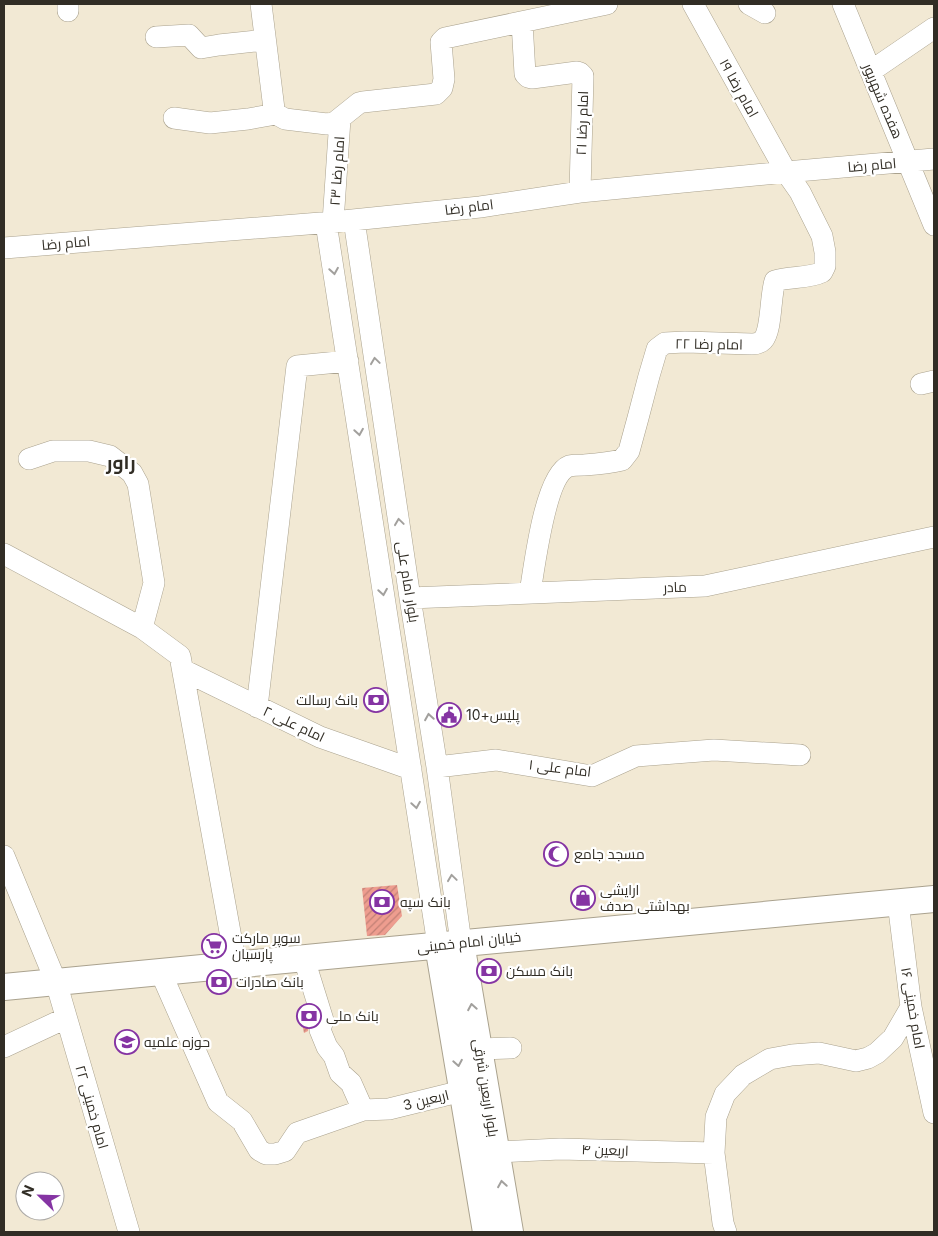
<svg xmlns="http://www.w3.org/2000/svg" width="938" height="1236" font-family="Inter,Cairo,sans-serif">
<defs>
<pattern id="building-hatch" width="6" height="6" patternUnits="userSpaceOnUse" patternTransform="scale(1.25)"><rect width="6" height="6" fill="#ee9d8f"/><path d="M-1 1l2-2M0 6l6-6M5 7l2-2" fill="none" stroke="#c18075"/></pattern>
</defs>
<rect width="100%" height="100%" fill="#f2e9d4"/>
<path fill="url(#building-hatch)" d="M397,885L402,916L385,935L367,936L362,888Z
M305,1004L310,1020L308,1031L304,1033L299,1008Z"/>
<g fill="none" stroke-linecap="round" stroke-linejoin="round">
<defs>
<path id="minor" d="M68,4V11
M261,4L274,109L276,114L285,119L327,124L334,123L359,103L363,102L436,94L442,88L444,79L441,42L445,38L607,4
M749,4L765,13
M843,4L934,225
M522,22L525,74L528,77L532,78L577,72L580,73L583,76L580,192
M156,37L189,35L201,48L219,45L265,40
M871,71L934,28
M174,118L210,123L248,119L276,114
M354,220L410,598L437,767L461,943
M333,222L340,119
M326,223L438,945
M4,248L333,222L480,207L580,192L786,172L934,159
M921,384L934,381
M29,459L53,451H89L110,456L132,473L138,484L154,583L142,628
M4,554L142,628L180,656L236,965
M530,593C534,569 545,475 569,466C573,465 580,465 584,465C597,464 610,463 622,460L629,451L638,418L649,376L657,349L665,343L685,342L752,344C756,344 760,343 763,340C772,330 770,296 775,281C790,276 808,279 822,272L825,266V252L822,236L800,192L786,172L693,4
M410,598L705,586L934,537
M183,670L320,737L411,769
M257,707L297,366L348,361
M437,767L496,760L592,776L636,756L714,750L800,755
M4,856L56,982L129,1232
M898,902L911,1007L934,1113
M304,959L323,1020L320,1030L327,1047L334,1056L340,1073L351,1083L363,1110L389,1109L462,1091
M161,973L218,1102L242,1121L259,1150L266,1154H275L285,1151L297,1133L363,1110
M4,1047L66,1018
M479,1049L511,1048
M496,1152L560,1149L714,1153
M726,1232L723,1223L714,1153L716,1117L725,1094L743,1075L770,1059L792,1055L819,1053L856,1061L868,1058L877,1053L893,1038L911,1007"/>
<path id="major" d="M461,943L510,1232
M438,945L486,1232
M4,987C314,958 624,926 934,899"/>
</defs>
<use href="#minor" stroke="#aaa28e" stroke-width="22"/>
<use href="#major" stroke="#aaa28e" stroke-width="28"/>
<use href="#minor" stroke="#fff" stroke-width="21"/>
<use href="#major" stroke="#fff" stroke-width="26"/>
</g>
<defs><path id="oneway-chevron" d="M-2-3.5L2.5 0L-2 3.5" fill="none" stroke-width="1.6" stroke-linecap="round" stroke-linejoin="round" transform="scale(1.25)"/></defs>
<g stroke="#a2a09d">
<use href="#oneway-chevron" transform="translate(334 271) rotate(81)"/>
<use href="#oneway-chevron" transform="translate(375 361) rotate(-98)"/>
<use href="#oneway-chevron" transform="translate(359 432) rotate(81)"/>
<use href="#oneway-chevron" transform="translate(399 522) rotate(-98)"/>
<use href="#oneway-chevron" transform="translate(383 592) rotate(81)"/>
<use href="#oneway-chevron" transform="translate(429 717) rotate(-99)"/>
<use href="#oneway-chevron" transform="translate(416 805) rotate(81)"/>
<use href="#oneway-chevron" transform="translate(452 878) rotate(-98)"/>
<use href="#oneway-chevron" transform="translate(472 1007) rotate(-100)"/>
<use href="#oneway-chevron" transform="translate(458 1063) rotate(80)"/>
<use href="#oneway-chevron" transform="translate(502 1184) rotate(-99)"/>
</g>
<defs>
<symbol id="bank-ring" viewBox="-11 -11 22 22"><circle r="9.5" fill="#fff" stroke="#8534a3" stroke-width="1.5"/><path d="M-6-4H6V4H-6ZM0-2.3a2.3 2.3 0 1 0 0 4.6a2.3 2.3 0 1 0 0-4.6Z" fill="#8534a3"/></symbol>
<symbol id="civic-ring" viewBox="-11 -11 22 22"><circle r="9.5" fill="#fff" stroke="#8534a3" stroke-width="1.5"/><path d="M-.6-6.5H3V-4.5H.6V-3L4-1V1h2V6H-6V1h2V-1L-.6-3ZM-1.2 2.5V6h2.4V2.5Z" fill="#8534a3"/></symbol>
<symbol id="mosque-ring" viewBox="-11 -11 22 22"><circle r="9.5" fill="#fff" stroke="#8534a3" stroke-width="1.5"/><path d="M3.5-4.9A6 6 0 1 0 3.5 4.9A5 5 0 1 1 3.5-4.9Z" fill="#8534a3"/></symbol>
<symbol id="shop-ring" viewBox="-11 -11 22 22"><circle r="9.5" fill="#fff" stroke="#8534a3" stroke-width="1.5"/><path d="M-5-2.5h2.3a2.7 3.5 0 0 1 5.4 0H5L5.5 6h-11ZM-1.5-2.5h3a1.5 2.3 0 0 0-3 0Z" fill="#8534a3"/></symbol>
<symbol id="supermarket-ring" viewBox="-11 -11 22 22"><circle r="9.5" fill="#fff" stroke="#8534a3" stroke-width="1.5"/><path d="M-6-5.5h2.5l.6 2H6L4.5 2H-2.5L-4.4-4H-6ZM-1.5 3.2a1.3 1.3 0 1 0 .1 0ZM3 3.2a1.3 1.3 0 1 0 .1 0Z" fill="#8534a3"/></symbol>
<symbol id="school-ring" viewBox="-11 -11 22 22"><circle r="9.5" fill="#fff" stroke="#8534a3" stroke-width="1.5"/><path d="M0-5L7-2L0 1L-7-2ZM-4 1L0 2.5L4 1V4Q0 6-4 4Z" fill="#8534a3"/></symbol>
</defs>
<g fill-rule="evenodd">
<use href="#bank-ring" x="362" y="686" width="28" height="28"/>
<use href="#civic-ring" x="435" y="701" width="28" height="28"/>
<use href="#mosque-ring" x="542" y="840" width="28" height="28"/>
<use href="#shop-ring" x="569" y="884" width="28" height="28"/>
<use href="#bank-ring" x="368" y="888" width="28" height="28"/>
<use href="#supermarket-ring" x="200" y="932" width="28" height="28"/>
<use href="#bank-ring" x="475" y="957" width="28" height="28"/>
<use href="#bank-ring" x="205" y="968" width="28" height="28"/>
<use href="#bank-ring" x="295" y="1002" width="28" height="28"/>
<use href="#school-ring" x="113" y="1028" width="28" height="28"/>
</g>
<g text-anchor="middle" stroke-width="4.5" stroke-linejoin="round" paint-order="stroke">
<g font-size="14" fill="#312d25" stroke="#fff">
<text transform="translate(739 88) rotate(61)" y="5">امام رضا ۱۹</text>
<text transform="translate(883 101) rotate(67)" y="5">هفده شهریور</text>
<text transform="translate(582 123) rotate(-88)" y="5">امام رضا ۲۱</text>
<text transform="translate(872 165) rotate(-5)" y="5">امام رضا</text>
<text transform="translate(337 171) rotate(-86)" y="5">امام رضا ۲۳</text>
<text transform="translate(469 207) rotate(-7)" y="5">امام رضا</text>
<text transform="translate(66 243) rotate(-5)" y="5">امام رضا</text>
<text transform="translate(709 344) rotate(1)" y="5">امام رضا ۲۲</text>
<text transform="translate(408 582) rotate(81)" y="5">بلوار امام علی</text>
<text transform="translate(675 587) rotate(-2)" y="5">مادر</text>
<text transform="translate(294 724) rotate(25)" y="5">امام علی ۲</text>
<text transform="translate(560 768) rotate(7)" y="5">امام علی ۱</text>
<text transform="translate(469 942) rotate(-6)" y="5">خیابان امام خمینی</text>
<text transform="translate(913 1008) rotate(80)" y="5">امام خمینی ۱۶</text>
<text transform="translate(486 1088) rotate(81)" y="5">بلوار اربعین شرقی</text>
<text transform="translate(426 1100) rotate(-14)" y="5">اربعین 3</text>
<text transform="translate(92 1107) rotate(74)" y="5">امام خمینی ۲۲</text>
<text transform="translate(605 1150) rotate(2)" y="5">اربعین ۴</text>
</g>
<g font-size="14" fill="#312d25" stroke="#fff" text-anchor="start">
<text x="358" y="705" text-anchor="end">بانک رسالت</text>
<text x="466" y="720">پلیس+10</text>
<text x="574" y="859">مسجد جامع</text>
<text x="600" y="895">ارایشی<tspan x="600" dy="16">بهداشتی صدف</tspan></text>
<text x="400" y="907">بانک سپه</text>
<text x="232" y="943">سوپر مارکت<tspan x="232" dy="16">پارسیان</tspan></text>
<text x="506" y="976">بانک مسکن</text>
<text x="236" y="987">بانک صادرات</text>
<text x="326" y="1021">بانک ملی</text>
<text x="144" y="1047">حوزه علمیه</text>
</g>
<g font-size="19" font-weight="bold" fill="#312d25" stroke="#fff">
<text x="121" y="469">راور</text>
</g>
</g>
<rect width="938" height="1236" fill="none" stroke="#312d25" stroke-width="10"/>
<g transform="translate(40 1196) rotate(293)"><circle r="24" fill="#ffffff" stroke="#adaba8"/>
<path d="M0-4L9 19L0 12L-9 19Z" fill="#8534a3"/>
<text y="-8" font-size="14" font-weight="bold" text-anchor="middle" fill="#312d25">N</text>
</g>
</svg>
